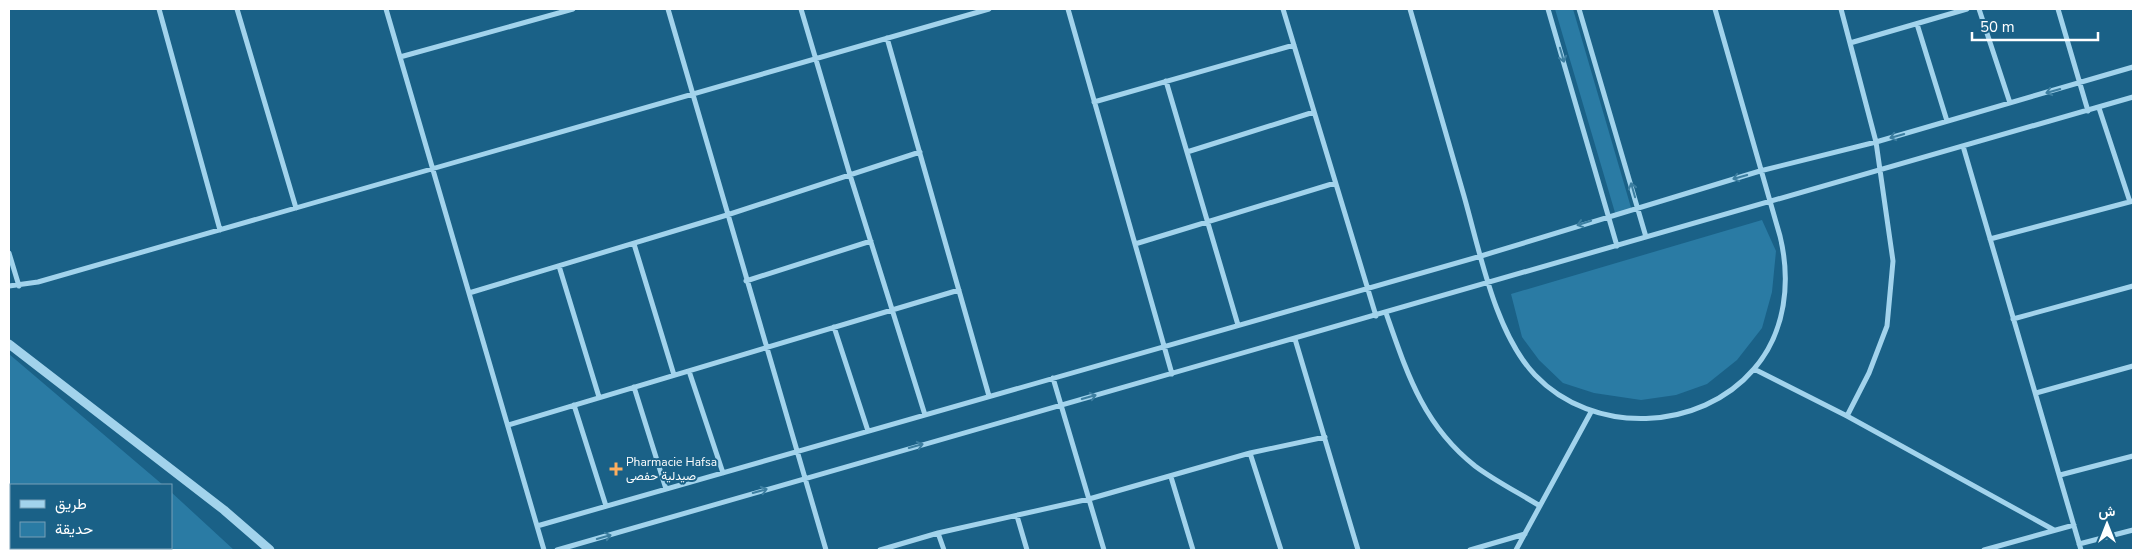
<svg xmlns="http://www.w3.org/2000/svg" width="2142" height="559" font-family="'Nunito Sans',Vazirmatn,sans-serif">
<rect width="100%" height="100%" fill="#1a6187"/>
<path fill="#2a7ba4" d="M1555,9H1573L1632,211L1616,216Z
M1762,220L1776,251L1772,292L1762,328L1737,360L1707,384L1676,395L1641,400L1594,393L1563,383L1539,360L1522,337L1511,294Z
M9,354L163,485H11V548H171V492L234,550H9Z"/>
<g fill="none" stroke-linecap="round" stroke-linejoin="round">
<path stroke="#a2d3ec" stroke-width="5" d="M159,9L220,230
M237,9L296,208
M386,9L544,550
M668,9L826,550
M801,9L850,175L925,415
M1068,9L1172,374
M1283,9L1376,316
M1410,9C1428,71 1446,134 1464,196C1480,252 1495,333 1535,375C1593,436 1700,432 1754,369C1786,332 1791,281 1780,236L1715,9
M1548,9L1617,246
M1579,9L1646,237
M1841,9L1876,142L1893,261L1887,326L1869,373L1847,416
M1979,9L2010,103
M2058,9L2088,111
M1917,24L1947,121
M887,38L989,396
M1850,43L1967,9
M400,57L573,9
M1166,81L1238,325
M1094,102L1294,45
M2099,108L2130,202
M1963,146L2081,550
M1187,152L1314,112
M1990,239L2133,201
M634,244L674,375
M1135,244L1335,183
M9,253L19,286
M559,266L599,397
M746,281L871,241
M9,286L38,282L989,9
M469,293L727,215L920,152
M1386,313C1407,373 1423,425 1475,466C1495,481 1519,493 1540,506
M2013,319L2133,286
M834,327L868,431
M1295,339L1358,550
M1754,369L1847,416L2054,530
M689,371L723,473
M1053,378L1104,550
M634,387L666,489
M2036,393L2133,366
M574,405L606,506
M508,425L959,290
M1250,453L1281,550
M2060,475L2133,456
M1171,477L1193,550
M1017,516L1027,550
M537,526L1481,256L1760,171L1876,142L2133,67
M938,533L944,550
M2079,544L2133,530
M557,550L2133,97
M880,550L938,533L1089,499L1250,453L1325,437
M1470,550L1525,534
M1516,550L1591,412
M1984,550L2074,525"/>
<path stroke="#a2d3ec" stroke-width="9" d="M9,344L224,510L270,550"/>
</g>
<defs><path id="oneway-shaft" d="M-6 0H5M1.5-3L5.5 0L1.5 3" fill="none" stroke-width="1.6" stroke-linecap="round" stroke-linejoin="round" transform="scale(1.25)"/></defs>
<g stroke="#3c7ea0">
<use href="#oneway-shaft" transform="translate(1562 55) rotate(74)"/>
<use href="#oneway-shaft" transform="translate(2053 91) rotate(164)"/>
<use href="#oneway-shaft" transform="translate(1897 136) rotate(164)"/>
<use href="#oneway-shaft" transform="translate(1740 177) rotate(164)"/>
<use href="#oneway-shaft" transform="translate(1633 190) rotate(-106)"/>
<use href="#oneway-shaft" transform="translate(1584 223) rotate(162)"/>
<use href="#oneway-shaft" transform="translate(1089 397) rotate(-16)"/>
<use href="#oneway-shaft" transform="translate(916 446) rotate(-16)"/>
<use href="#oneway-shaft" transform="translate(760 491) rotate(-16)"/>
<use href="#oneway-shaft" transform="translate(604 537) rotate(-16)"/>
</g>
<path fill="#feae5e" stroke="#1a6187" stroke-width="2" d="M613.5 461.5h5v5h5v5h-5v5h-5v-5h-5v-5h5z"/>
<g text-anchor="middle" stroke-width="4" stroke-linejoin="round" paint-order="stroke">
<g font-size="12" fill="#fff" stroke="#1a6187" text-anchor="start">
<text x="626" y="466">Pharmacie Hafsa<tspan x="626" dy="14">صيدلية حفصى</tspan></text>
</g>
</g>
<rect width="2142" height="559" fill="none" stroke="#ffffff" stroke-width="20"/>
<rect x="10" y="484" width="162" height="65" fill="#1a6187" stroke="#76a0b7"/>
<rect x="20" y="500" width="25" height="8" fill="#a2d3ec" stroke="#76a0b7"/>
<text x="55" y="509" font-size="15" fill="#ffffff">طريق</text>
<rect x="20" y="522" width="25" height="15" fill="#2a7ba4" stroke="#76a0b7"/>
<text x="55" y="534" font-size="15" fill="#ffffff">حديقة</text>
<g transform="translate(2107 524)" stroke="#1a6187" stroke-width="4" paint-order="stroke">
<path d="M0-4L9 19L0 12L-9 19Z" fill="#ffffff"/>
<text y="-8" font-size="14" font-weight="bold" text-anchor="middle" fill="#ffffff">ش</text>
</g>
<path d="M1972 32v8h126v-8" fill="none" stroke="#ffffff" stroke-width="2.5"/>
<text x="1980" y="32" font-size="15" fill="#ffffff" stroke="#1a6187" stroke-width="4" paint-order="stroke">50 m</text>
</svg>
